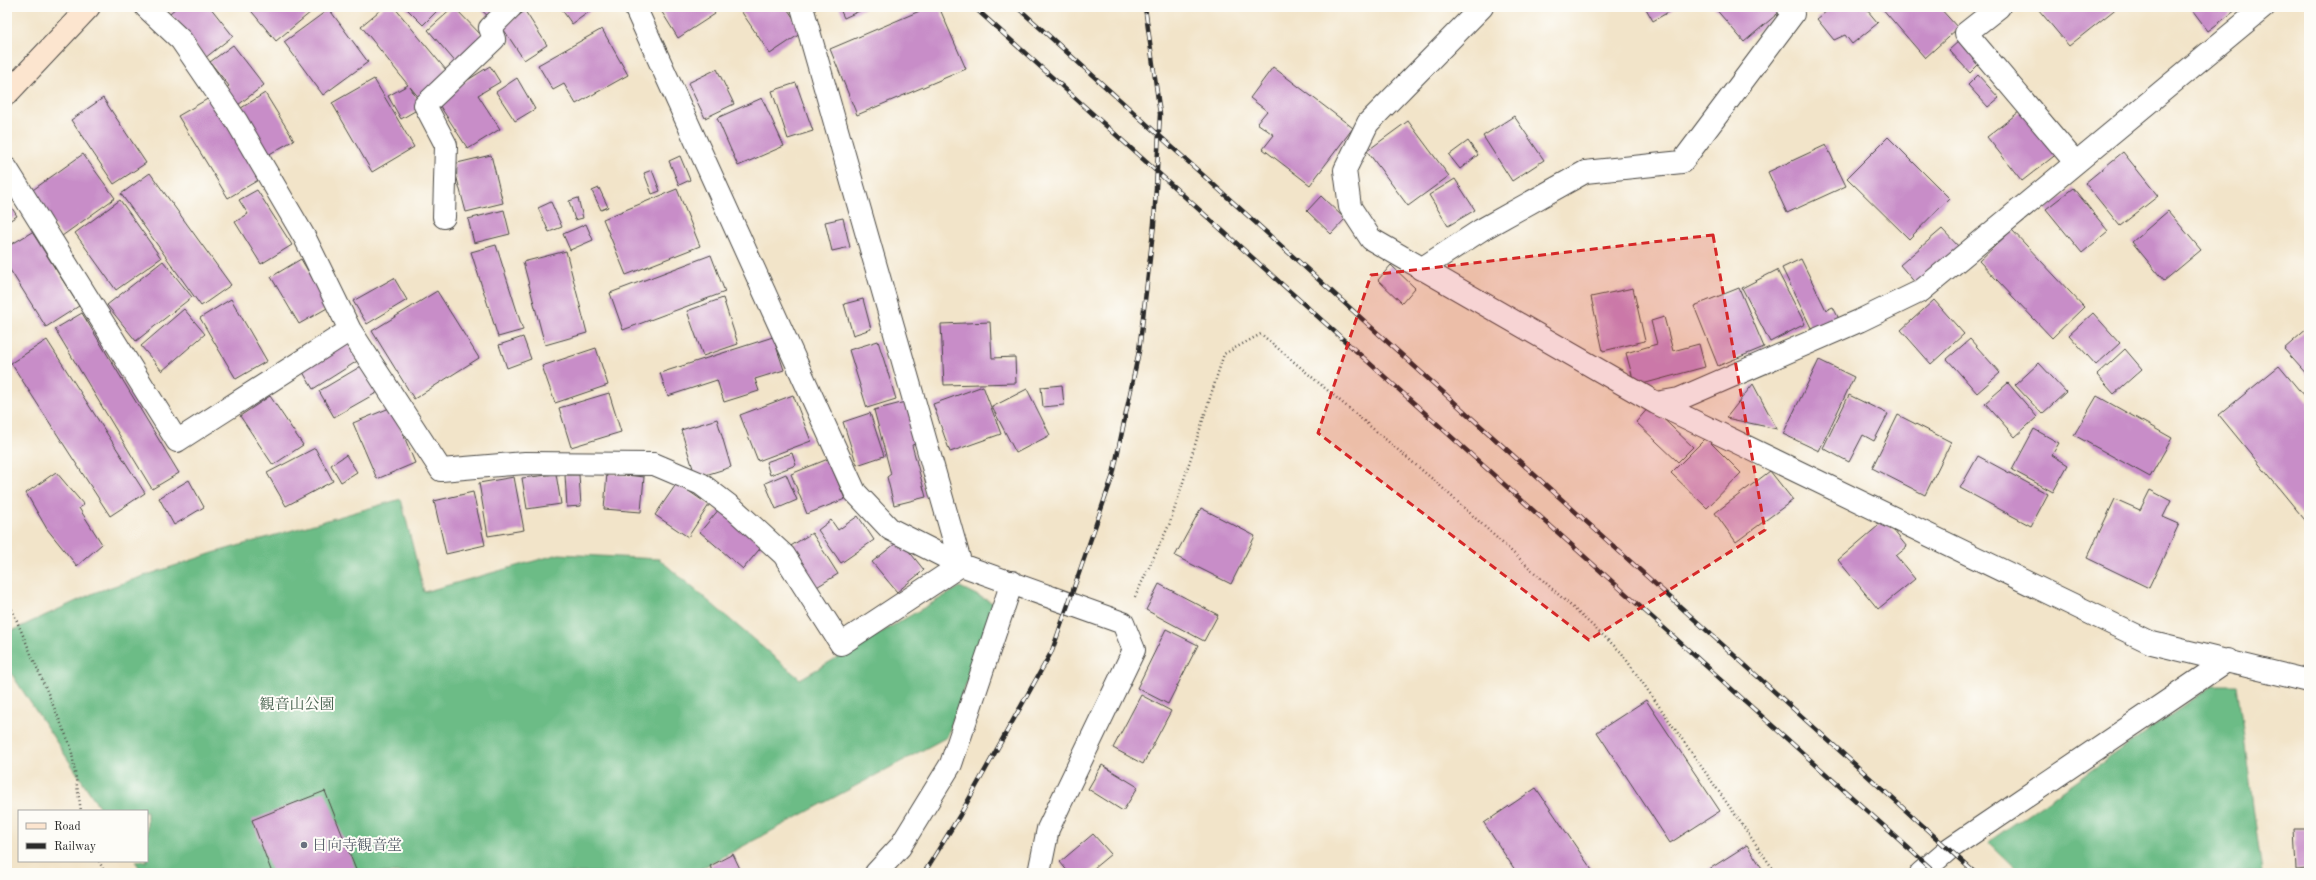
<svg xmlns="http://www.w3.org/2000/svg" width="2316" height="880" font-family="'Old Standard TT','Noto Serif JP',serif">
<rect width="100%" height="100%" fill="#fdfcf7"/>
<filter id="ink" filterUnits="userSpaceOnUse"><feTurbulence type="fractalNoise" baseFrequency=".025" numOctaves="2"/><feDisplacementMap in="SourceGraphic" scale="8" xChannelSelector="R" yChannelSelector="G"/><feConvolveMatrix kernelMatrix="1 2 1 2 8 2 1 2 1" color-interpolation-filters="sRGB"/></filter>
<filter id="wash" filterUnits="userSpaceOnUse"><feTurbulence type="fractalNoise" baseFrequency=".012" numOctaves="4" result="noise"/><feDisplacementMap in="SourceGraphic" scale="16" xChannelSelector="R" yChannelSelector="G"/><feGaussianBlur stdDeviation="0.9" result="paint"/><feColorMatrix in="noise" values="0 0 0 0 0 0 0 0 0 0 0 0 0 0 0 0 0 1.4 0 .05"/><feComposite in="paint" operator="in"/></filter>
<g filter="url(#wash)">
<rect width="100%" height="100%" fill="#f2e4c9"/>
<path fill="#6cbc86" stroke="#4c7458" d="M401,499L424,592L559,554L659,559L800,679L960,587L995,604L947,737L693,873H143L135,861H147V811H102L7,667V633L96,592L213,553Z
M2214,685H2237L2262,873H2020L1988,842Z"/>
<g id="blocks">
<path fill="#c88dc8" d="M177,7H210L233,36L205,58L170,13Z
M248,7H317L276,41Z
M384,7H394L451,76L421,100L410,87L422,107L401,119L388,96L408,85L361,26Z
M405,7H441L423,25Z
M454,7L486,40L458,65L428,30Z
M478,7H498L489,17Z
M560,7H596L572,24Z
M662,7H711L715,14L678,38L660,9Z
M747,7H786L803,32L770,54L741,11Z
M839,7H868L844,18Z
M929,7H939L966,69L857,115L830,49Z
M1645,7H1677L1653,21Z
M1714,7H1781L1783,9L1744,42Z
M1832,7H1871L1867,10L1878,23L1852,44L1845,35L1834,40L1817,19Z
M1881,7H1939L1958,28L1925,58Z
M2040,7H2118L2069,46L2038,9Z
M2190,7H2240L2208,31Z
M329,9L368,62L323,95L284,42Z
M525,11L547,45L524,60L502,27Z
M602,29L628,75L576,104L564,84L553,90L538,65Z
M1960,40L1980,63L1970,73L1949,50Z
M233,45L264,85L238,105L225,89L229,86L210,62Z
M490,66L500,82L478,95L500,129L468,149L436,100Z
M1273,67L1353,128L1310,185L1263,149L1274,135L1257,123L1267,111L1250,98Z
M717,69L734,104L705,118L688,83Z
M1978,75L1999,98L1988,107L1968,85Z
M517,78L535,109L515,121L496,92Z
M374,79L414,147L372,172L332,103Z
M796,83L813,131L788,139L772,91Z
M265,93L294,140L266,156L238,110Z
M211,97L260,179L228,198L178,116Z
M103,98L146,163L114,184L71,120Z
M762,98L784,146L738,166L717,118Z
M2024,108L2058,153L2022,181L1987,137Z
M1514,116L1544,160L1512,181L1483,136Z
M1408,121L1449,176L1408,206L1367,151Z
M1888,137L1949,198L1909,239L1847,178Z
M1468,141L1478,155L1460,169L1449,155Z
M1826,145L1846,186L1787,213L1768,172Z
M2123,152L2158,196L2120,226L2085,183Z
M83,154L115,198L62,236L30,192Z
M491,155L503,203L466,212L453,164Z
M680,156L690,180L679,185L669,161Z
M652,170L660,191L652,194L644,173Z
M150,173L231,285L201,306L121,194Z
M1455,179L1475,210L1448,226L1429,195Z
M599,188L608,207L601,210L592,191Z
M2073,188L2108,231L2082,253L2046,209Z
M677,189L700,246L626,275L603,219Z
M257,190L292,245L261,264L235,222L248,214L239,200Z
M1321,196L1345,219L1331,234L1307,211Z
M578,198L583,218L575,220L569,201Z
M7,200L17,216L7,222Z
M120,200L161,258L116,290L75,233Z
M551,202L562,227L549,232L538,208Z
M504,210L510,234L474,243L468,219Z
M2168,211L2201,250L2164,281L2132,242Z
M843,218L850,247L832,251L825,222Z
M586,224L593,240L570,250L563,234Z
M1942,229L1960,248L1917,285L1900,265Z
M2012,230L2084,307L2052,338L1979,261Z
M32,232L79,306L46,327L7,265V247Z
M496,245L523,330L498,337L471,252Z
M566,251L587,333L545,345L523,262Z
M711,255L725,292L623,330L610,293Z
M301,259L329,307L299,324L271,277Z
M1801,259L1826,310L1833,307L1840,321L1814,334L1782,268Z
M163,261L192,297L136,341L107,305Z
M1391,265L1415,288L1402,303L1378,280Z
M1777,270L1805,324L1770,342L1742,288Z
M394,278L407,300L367,324L353,301Z
M1633,288L1645,341L1603,351L1591,297Z
M1739,288L1764,347L1718,366L1694,306Z
M437,291L479,358L414,399L372,331Z
M723,298L738,344L703,356L687,311Z
M231,299L267,361L236,379L200,318Z
M863,299L871,329L853,335L844,304Z
M1934,300L1964,334L1931,364L1901,330Z
M184,309L205,334L162,371L141,346Z
M82,313L179,473L152,489L55,329Z
M2093,313L2120,343L2096,365L2069,335Z
M1664,317L1673,351L1699,344L1705,367L1635,386L1626,353L1657,344L1651,321Z
M990,322L992,358L1015,357L1016,383L944,385L941,324Z
M2309,327V377L2284,349Z
M523,337L531,359L507,368L499,345Z
M773,337L784,370L755,379L759,391L724,402L717,380L668,396L660,373Z
M346,339L359,360L313,389L300,367Z
M1970,339L2000,373L1977,393L1947,359Z
M47,340L145,493L110,516L11,363Z
M878,341L896,399L867,408L849,350Z
M596,348L608,385L555,403L542,366Z
M2125,349L2142,369L2114,394L2097,375Z
M1819,360L1854,377L1819,451L1783,434Z
M2039,363L2066,392L2042,414L2015,385Z
M363,365L378,392L334,417L319,391Z
M2279,366L2309,402V525L2219,415Z
M2008,383L2037,417L2015,437L1985,403Z
M1753,384L1777,429L1726,418Z
M1062,385L1064,405L1043,407L1041,387Z
M983,386L1001,434L950,452L933,404Z
M1027,389L1050,435L1016,453L992,407Z
M609,393L621,432L571,447L559,408Z
M793,395L811,441L758,461L740,415Z
M1849,395L1888,414L1874,441L1863,435L1849,462L1823,448Z
M270,396L303,445L273,465L240,416Z
M2097,396L2172,438L2150,477L2074,435Z
M909,401L920,443L912,445L926,497L894,505L887,477L891,474L874,410Z
M1650,406L1693,447L1678,462L1636,422Z
M392,407L415,463L377,479L353,423Z
M870,413L884,456L857,465L843,422Z
M1898,415L1951,442L1925,495L1872,468Z
M717,419L731,467L696,478L681,430Z
M2034,429L2059,443L2052,455L2068,465L2053,492L2012,470Z
M1706,438L1741,473L1707,508L1671,473Z
M315,448L333,481L286,506L267,473Z
M792,453L796,465L770,475L766,462Z
M346,455L357,472L341,482L331,465Z
M1978,456L2048,494L2031,526L1960,488Z
M828,459L845,499L807,514L791,474Z
M1770,471L1793,500L1736,542L1715,513Z
M56,472L84,505L79,508L102,544L77,566L47,529L26,493Z
M607,473L644,477L641,512L604,509Z
M556,474L561,504L527,509L522,478Z
M786,474L797,500L776,509L765,483Z
M565,475H579L581,506L567,507Z
M514,477L524,530L488,536L479,483Z
M189,480L204,507L174,525L159,498Z
M677,483L709,505L688,537L655,515Z
M2150,490L2171,501L2163,517L2179,524L2149,588L2087,558L2115,499L2140,510Z
M473,492L485,545L446,554L434,501Z
M720,508L763,545L743,569L700,532Z
M1201,508L1255,536L1231,584L1175,556Z
M858,516L874,540L841,563L818,530L831,520L838,530Z
M1885,520L1907,547L1896,556L1915,579L1878,609L1838,560Z
M812,533L838,574L815,588L789,547Z
M900,540L924,570L897,592L872,562Z
M1159,584L1218,615L1204,641L1146,610Z
M1166,629L1198,645L1168,704L1137,688Z
M1141,695L1171,711L1143,764L1113,748Z
M1646,700L1720,811L1670,843L1597,732Z
M1102,765L1138,787L1123,811L1088,789Z
M1536,788L1594,873H1517L1484,823Z
M325,791L356,870L348,873H272L252,820Z
M2294,829H2309V869L2296,870Z
M1093,834L1111,854L1088,873H1069L1060,862Z
M1747,845L1765,873H1703Z
M733,854L742,873H713L710,866Z"/>
</g>
</g>
<g filter="url(#ink)">
<use href="#blocks" fill-opacity="0" stroke="#494743" stroke-width="1"/>
<g fill="none" stroke-linecap="round" stroke-linejoin="round">
<defs>
<path id="street" d="M146,7L181,40L237,122L305,238L350,330L441,470L525,463L654,464L701,484L735,510L784,555L841,644L961,565L802,7
M635,7L855,492L890,529L961,565L1123,623L1134,650L1048,829L1039,873
M1482,7L1368,123L1345,170L1350,207L1371,239L1656,403L2152,643L2309,681
M1999,7L1966,33L2075,162
M7,169L177,441L350,330
M444,217L446,145L425,105L494,39L490,28L511,7
M1421,269L1481,230L1585,172L1682,162L1793,14L1788,7
M1656,403L1679,399L1859,321L1921,291L2264,7
M876,873L900,847L951,764L1012,582
M1921,873L1949,849L2228,660"/>
<path id="secondary" d="M7,94L89,7"/>
</defs>
<use href="#street" stroke="#494743" stroke-width="24"/>
<use href="#secondary" stroke="#494743" stroke-width="24"/>
<path stroke="#494743" stroke-width="2.5" stroke-dasharray="1 3" stroke-linecap="butt" d="M1135,597L1170,523L1224,354L1261,334L1436,482L1621,652L1776,873
M7,598L71,747L81,811
M99,861L105,873"/>
<use href="#street" stroke="#fff" stroke-width="22"/>
<use href="#secondary" stroke="#fce5cf" stroke-width="22"/>
<defs>
<path id="rail" d="M974,7L1936,873
M1017,7L1975,873
M924,873L960,815L1052,651L1113,475L1139,351L1154,224L1160,114L1145,7"/>
</defs>
<use href="#rail" stroke="#2b2b2b" stroke-width="4.5"/>
<use href="#rail" stroke="#fdfcf7" stroke-width="3" stroke-dasharray="9" stroke-linecap="butt"/>
</g>
</g>
<path fill="#d62828" fill-opacity="0.2" stroke="#d62828" stroke-width="3" stroke-dasharray="8 5" stroke-linejoin="round" d="M1713,235L1765,530L1589,640L1318,433L1371,275Z"/>
<circle fill="#6b7280" stroke="#fdfcf7" stroke-width="1.5" cx="304" cy="845" r="4"/>
<g text-anchor="middle" stroke-width="4" stroke-linejoin="round" paint-order="stroke">
<g font-size="15" fill="#46604e" stroke="#fdfcf7">
<text x="297" y="709">観音山公園</text>
</g>
<g font-size="15" fill="#5b616d" stroke="#fdfcf7" text-anchor="start">
<text x="312" y="850">日向寺観音堂</text>
</g>
</g>
<rect width="2316" height="880" fill="none" stroke="#fdfcf7" stroke-width="24"/>
<rect x="18" y="810" width="130" height="52" fill="#fdfcf7" stroke="#a9a8a5"/>
<rect x="26" y="823" width="20" height="6" fill="#fce5cf" stroke="#a9a8a5"/>
<text x="54" y="830" font-size="12" fill="#2b2b2b">Road</text>
<rect x="26" y="843" width="20" height="6" fill="#2b2b2b" stroke="#a9a8a5"/>
<text x="54" y="850" font-size="12" fill="#2b2b2b">Railway</text>
</svg>
